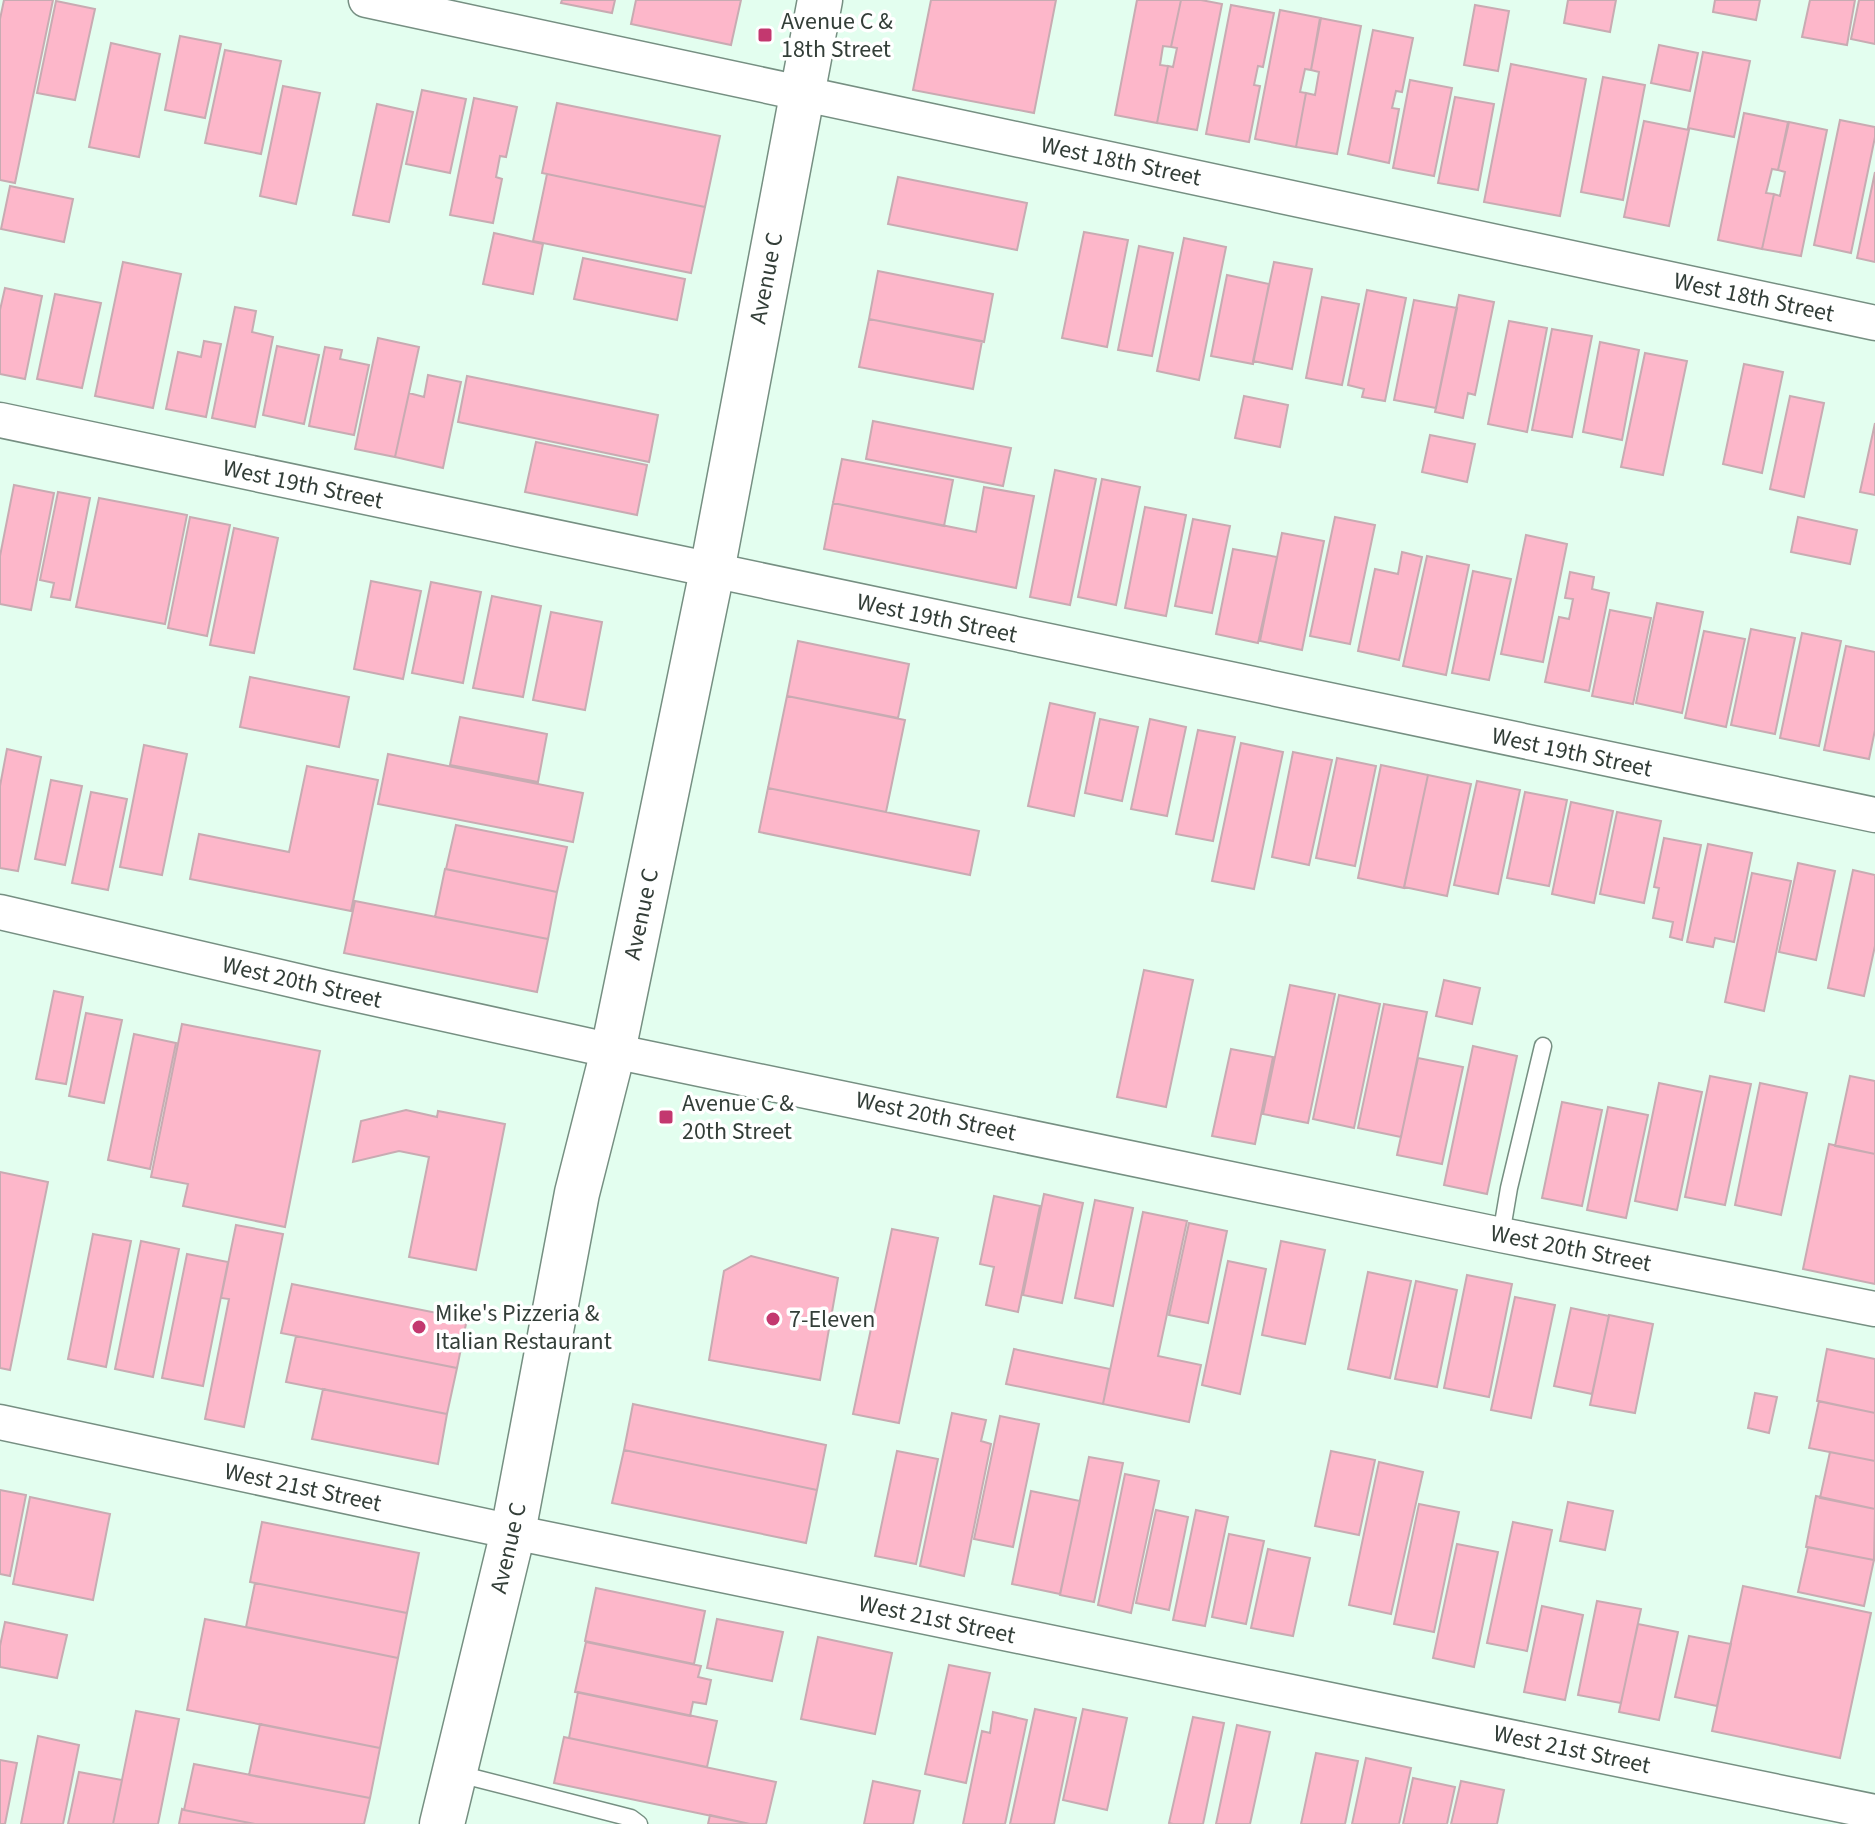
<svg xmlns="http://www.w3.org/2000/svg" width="1875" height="1824" font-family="'Source Sans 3',sans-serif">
<rect width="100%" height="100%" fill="#e3feef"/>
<path fill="#fdb7ca" stroke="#c8abb2" stroke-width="2" d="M4,0H53L15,183L0,180V19Z
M562,0H615L612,13L561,3Z
M636,0H741L731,45L631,24Z
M931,0H1056L1034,113L913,90Z
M1137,0H1181L1171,47L1163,46L1160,65L1168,66L1157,123L1115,115Z
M1181,0H1201L1222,4L1197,130L1157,123L1168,66L1173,67L1177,48L1171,47Z
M1568,0H1616L1610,32L1564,23Z
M1715,0H1760L1756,20L1713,12Z
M1810,0H1855L1847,45L1802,37Z
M1859,0H1875V44L1851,39Z
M56,1L95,9L75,100L37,93Z
M1231,5L1274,13L1263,67L1258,66L1254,85L1260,86L1249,142L1206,134Z
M1475,5L1509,11L1498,71L1464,65Z
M1280,10L1321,18L1311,70L1305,69L1300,92L1306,93L1296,147L1255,139Z
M1320,18L1361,26L1337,154L1296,147L1306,93L1315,95L1319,72L1311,70Z
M1373,30L1413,38L1402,92L1396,91L1392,108L1399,109L1389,163L1348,154Z
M180,36L221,44L205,118L165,110Z
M111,43L160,54L139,157L89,147Z
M1659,45L1698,53L1690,91L1651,83Z
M225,50L281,61L261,154L205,143Z
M1703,52L1750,61L1734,137L1688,128Z
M1511,64L1586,79L1560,216L1484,202Z
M1603,77L1645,85L1623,200L1581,192Z
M1410,80L1452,88L1434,176L1393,168Z
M283,86L320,93L296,204L260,196Z
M422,90L466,99L450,173L406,164Z
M1455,97L1494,104L1478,190L1438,183Z
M474,98L517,107L506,157L500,156L496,177L502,179L493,223L450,215Z
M557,103L720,136L705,207L542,173Z
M377,104L413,112L389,222L353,215Z
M1744,113L1788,122L1778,170L1772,169L1766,193L1774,194L1762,249L1718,240Z
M1840,120L1875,127V137L1851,253L1814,245Z
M1644,121L1689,130L1669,226L1624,217Z
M1789,122L1827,130L1801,256L1762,249L1774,194L1780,196L1785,172L1778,170Z
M1875,172V262L1857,258Z
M547,174L705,207L691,273L533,241Z
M898,177L1027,203L1017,250L888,224Z
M10,186L73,199L64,242L1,229Z
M1084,232L1128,240L1107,347L1062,338Z
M494,233L543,244L533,294L483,284Z
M1184,238L1226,247L1199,380L1157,371Z
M1139,246L1173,253L1152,356L1118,350Z
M583,258L685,279L677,320L574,299Z
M123,262L181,274L153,408L95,396Z
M1274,262L1312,269L1292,369L1253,361Z
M878,271L993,294L984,342L869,319Z
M1227,275L1269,284L1253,364L1211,356Z
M5,288L42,296L25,379L0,374V310Z
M1367,290L1406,298L1385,401L1362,397L1364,389L1348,385Z
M55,294L101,303L82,388L37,379Z
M1459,295L1494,302L1475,395L1468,393L1463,418L1435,412Z
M1322,297L1359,304L1342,385L1306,378Z
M1414,300L1457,308L1436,408L1394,400Z
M235,307L256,311L252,332L273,337L255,427L212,418Z
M869,319L982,341L973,389L859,367Z
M1509,321L1547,328L1527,432L1488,424Z
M1552,329L1592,336L1572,437L1532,430Z
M378,338L419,347L395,457L355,449Z
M204,341L221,344L206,417L166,409L178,352L201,357Z
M1600,342L1639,350L1622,440L1583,432Z
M277,346L319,355L304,424L263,415Z
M325,347L342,350L340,359L369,365L354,435L309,426Z
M1645,353L1687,361L1663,475L1621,467Z
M1744,364L1783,372L1762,473L1723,464Z
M428,375L461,382L443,468L395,457L409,393L424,397Z
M467,376L658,415L649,462L458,422Z
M1244,396L1288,405L1280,447L1235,438Z
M1790,396L1824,403L1804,497L1770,489Z
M873,421L1011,448L1003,486L866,459Z
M1875,423V495L1860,492Z
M1430,435L1475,444L1467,482L1422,472Z
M536,442L647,465L637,515L525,492Z
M842,459L953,480L944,526L833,503Z
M1055,470L1096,479L1070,605L1030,597Z
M1102,479L1140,487L1116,605L1078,597Z
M14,485L54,493L31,610L0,604V556Z
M984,487L1034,496L1016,588L824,549L833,503L976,532Z
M58,492L90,498L70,600L51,597L54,583L40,580Z
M99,498L187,515L165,624L76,607Z
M1145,507L1186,515L1166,616L1125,608Z
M190,517L230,525L207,636L168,628Z
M1335,517L1375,525L1350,644L1310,636Z
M1798,517L1857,530L1850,564L1791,552Z
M1193,519L1230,526L1212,613L1175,606Z
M234,528L278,538L254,653L210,645Z
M1282,533L1324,541L1302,650L1260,641Z
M1526,535L1567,544L1543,662L1501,654Z
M1233,549L1277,557L1258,643L1216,634Z
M1402,552L1422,557L1399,660L1358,651L1375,569L1398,574Z
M1427,556L1469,565L1446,675L1403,666Z
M1473,571L1511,579L1489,680L1452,673Z
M1570,572L1594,577L1592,589L1609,593L1589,691L1545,682L1559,617L1569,619L1573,599L1565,598Z
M371,581L421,591L403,679L354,669Z
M431,582L481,592L463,683L412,673Z
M492,596L541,606L523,697L473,688Z
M1657,603L1703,612L1682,713L1636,703Z
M1610,610L1651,618L1633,704L1592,696Z
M551,612L602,622L585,710L533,700Z
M1751,629L1795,638L1775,734L1731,725Z
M1704,631L1745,639L1726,727L1685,718Z
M1802,633L1841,641L1819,746L1780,738Z
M798,641L909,664L898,718L787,696Z
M1846,646L1875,652V730L1869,759L1824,750Z
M250,677L349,697L339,747L240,727Z
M787,696L905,720L886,812L768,788Z
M1050,703L1095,713L1074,816L1028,806Z
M460,717L547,734L538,782L450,765Z
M1100,719L1138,727L1122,801L1085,793Z
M1150,719L1186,727L1167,816L1131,809Z
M1198,730L1235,737L1213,841L1176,834Z
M1241,743L1283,752L1254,889L1212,881Z
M144,745L187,754L162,875L120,867Z
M7,749L41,757L18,871L0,868V786Z
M1293,752L1332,760L1309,865L1272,857Z
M388,754L583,793L573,842L378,804Z
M1337,758L1376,766L1355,866L1316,858Z
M1381,765L1428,775L1404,888L1358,878Z
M307,766L378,780L351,911L190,879L199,834L289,852Z
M1428,775L1471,784L1447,896L1404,887Z
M51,780L82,786L65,865L35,859Z
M1477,781L1520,790L1498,894L1454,885Z
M768,788L979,831L970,875L759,832Z
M91,792L127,799L108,890L72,883Z
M1525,792L1567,800L1549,886L1507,878Z
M1571,802L1613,811L1594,903L1552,894Z
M1617,812L1661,821L1644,903L1600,894Z
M456,825L567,847L557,892L446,869Z
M1664,838L1701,845L1682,940L1670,937L1673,922L1653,918L1659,888L1654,887Z
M1708,844L1752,853L1734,942L1715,938L1713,947L1687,942Z
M1798,863L1835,871L1816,960L1779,952Z
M445,869L557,892L548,939L435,917Z
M1853,870L1875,875V946L1864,996L1828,988Z
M1752,873L1791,881L1764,1011L1725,1002Z
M355,901L548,939L537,992L344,953Z
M1144,970L1193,980L1166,1107L1117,1097Z
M1444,980L1480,988L1472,1024L1436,1016Z
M1290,985L1335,994L1308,1123L1263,1114Z
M54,991L83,997L66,1084L36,1079Z
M1339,995L1380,1004L1354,1128L1313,1119Z
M1384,1004L1427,1012L1401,1137L1358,1128Z
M86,1013L122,1020L104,1103L69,1096Z
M182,1024L320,1051L285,1227L183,1206L188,1184L151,1177Z
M134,1034L176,1043L150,1169L108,1160Z
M1473,1046L1517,1056L1487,1194L1444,1185Z
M1231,1049L1273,1057L1255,1144L1212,1136Z
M1418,1058L1463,1067L1442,1164L1397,1155Z
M1710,1076L1751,1084L1725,1205L1685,1197Z
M1850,1076L1875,1081V1154L1835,1146Z
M1659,1083L1702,1092L1677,1210L1635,1201Z
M1760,1083L1807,1093L1781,1215L1735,1205Z
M1562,1102L1602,1110L1582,1206L1542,1198Z
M1608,1107L1648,1115L1626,1218L1587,1210Z
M406,1110L437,1117L438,1111L505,1124L476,1270L409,1257L429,1157L399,1151L353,1162L361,1121Z
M1829,1144L1875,1154V1284L1803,1269Z
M0,1172L48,1182L10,1370L0,1368Z
M1044,1194L1083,1203L1062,1303L1023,1295Z
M994,1196L1040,1206L1018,1312L986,1305L994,1267L980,1264Z
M1095,1200L1133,1208L1113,1306L1075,1298Z
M1143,1212L1187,1221L1158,1356L1201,1365L1189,1422L1103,1404Z
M1189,1223L1227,1231L1208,1323L1169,1315Z
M236,1225L283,1234L244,1427L205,1419L229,1299L221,1298Z
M892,1229L938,1238L899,1423L853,1414Z
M93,1234L131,1241L106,1367L68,1359Z
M141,1241L179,1249L153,1377L115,1369Z
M1281,1241L1325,1250L1305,1344L1262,1335Z
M187,1254L228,1262L203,1386L162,1378Z
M751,1256L838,1278L820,1380L709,1360L724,1271Z
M1228,1261L1266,1269L1240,1394L1202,1385Z
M1368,1272L1411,1281L1390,1378L1348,1369Z
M1467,1275L1512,1284L1489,1397L1444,1388Z
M1416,1281L1457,1290L1437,1387L1395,1379Z
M292,1284L467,1319L457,1368L281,1333Z
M1515,1297L1555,1305L1531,1418L1491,1410Z
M1571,1308L1609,1316L1592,1394L1554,1386Z
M1609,1315L1653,1324L1635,1413L1590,1405Z
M296,1336L457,1368L447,1414L286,1382Z
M1014,1349L1110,1369L1103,1404L1006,1384Z
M1827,1349L1875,1359V1413L1817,1401Z
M323,1389L447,1414L438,1464L312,1439Z
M1755,1393L1777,1397L1769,1433L1748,1428Z
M1819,1401L1875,1413V1461L1809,1448Z
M633,1404L826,1445L817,1490L624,1450Z
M952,1413L986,1420L981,1441L991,1444L964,1576L920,1566Z
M1000,1416L1039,1424L1013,1547L974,1539Z
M624,1450L817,1490L806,1543L612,1503Z
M897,1451L938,1459L916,1564L875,1556Z
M1331,1451L1375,1460L1359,1535L1315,1526Z
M1830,1452L1875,1461V1509L1820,1498Z
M1089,1457L1123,1463L1094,1602L1060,1595Z
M1379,1462L1423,1472L1391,1614L1349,1605Z
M1125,1474L1159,1481L1131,1613L1098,1605Z
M0,1490L26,1495L10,1576L0,1574Z
M1031,1491L1080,1501L1060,1594L1012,1584Z
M1816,1496L1875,1509L1874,1560L1806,1547Z
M30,1497L110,1514L93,1600L13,1584Z
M1568,1502L1613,1511L1605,1550L1560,1541Z
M1419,1504L1459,1512L1434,1632L1394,1624Z
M1156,1510L1188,1517L1169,1610L1136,1603Z
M1196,1510L1228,1517L1205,1626L1173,1620Z
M262,1522L419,1553L407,1613L250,1582Z
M1513,1522L1552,1530L1527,1651L1487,1643Z
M1229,1534L1264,1541L1246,1624L1212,1617Z
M1457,1544L1498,1552L1474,1667L1433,1658Z
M1808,1547L1874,1560L1864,1606L1798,1592Z
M1268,1549L1310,1558L1293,1636L1251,1628Z
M255,1583L407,1613L398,1658L246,1627Z
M1743,1586L1871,1613L1840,1758L1712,1731Z
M596,1588L705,1611L694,1664L585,1641Z
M1597,1601L1641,1609L1621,1703L1578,1695Z
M1542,1606L1583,1615L1565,1700L1524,1692Z
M205,1619L398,1658L380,1748L187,1710Z
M717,1619L783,1632L772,1681L707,1668Z
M5,1622L67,1635L57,1678L0,1667V1646Z
M1638,1624L1678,1632L1659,1720L1619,1712Z
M1689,1636L1731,1644L1717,1706L1675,1697Z
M818,1637L892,1653L875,1734L801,1719Z
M586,1642L701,1666L698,1677L711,1680L706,1704L693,1702L690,1716L575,1692Z
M949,1665L990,1673L966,1783L925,1774Z
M578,1692L717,1721L707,1767L569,1738Z
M1035,1709L1076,1718L1054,1824H1010Z
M1083,1709L1127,1718L1107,1810L1063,1800Z
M136,1711L179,1719L158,1824H113Z
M993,1712L1027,1720L1005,1824H963L982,1731L990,1733Z
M1193,1717L1224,1723L1203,1824H1173L1169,1823Z
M260,1724L380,1748L370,1798L249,1775Z
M1237,1725L1270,1732L1250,1824H1216Z
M38,1736L79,1745L63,1824H21Z
M564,1737L776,1782L766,1824H750L554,1783Z
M1316,1753L1358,1761L1345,1824H1301Z
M1366,1758L1411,1768L1399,1824H1352Z
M0,1760L17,1763L5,1824H0Z
M194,1764L370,1798L364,1824H255L184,1810Z
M79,1772L122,1780L113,1824H68Z
M1413,1778L1455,1787L1447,1824H1403Z
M873,1781L920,1791L913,1824H864Z
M1461,1781L1504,1790L1497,1824H1451Z
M182,1809L184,1810L255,1824H179Z
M710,1815L750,1824H708Z"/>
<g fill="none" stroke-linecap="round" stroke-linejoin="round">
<defs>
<path id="lane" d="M1501,1235L1509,1188L1543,1046
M455,1773L631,1818L639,1824"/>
<path id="street" d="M366,0L1875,323
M0,420L1875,815
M0,912L327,988L613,1051L1501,1235L1875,1309
M0,1422L513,1532L1875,1812"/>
<path id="secondary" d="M442,1824L513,1532L577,1193L613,1051L712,571L820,0"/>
</defs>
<use href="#lane" stroke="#768f82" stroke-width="19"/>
<use href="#street" stroke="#768f82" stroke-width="37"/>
<use href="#secondary" stroke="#768f82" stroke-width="47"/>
<use href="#lane" stroke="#fff" stroke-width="16"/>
<use href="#street" stroke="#fff" stroke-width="34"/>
<use href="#secondary" stroke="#fff" stroke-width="44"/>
</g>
<g fill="#c3386f" stroke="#fff" stroke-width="3">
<rect x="757" y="27" width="16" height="16" rx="4"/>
<rect x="658" y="1109" width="16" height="16" rx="4"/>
<circle cx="773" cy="1319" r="8"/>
<circle cx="419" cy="1327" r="8"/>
</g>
<g text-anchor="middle" stroke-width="7" stroke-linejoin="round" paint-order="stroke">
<g font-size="24" fill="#333e38" stroke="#fff" text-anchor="start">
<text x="781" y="29">Avenue C &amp;<tspan x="781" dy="28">18th Street</tspan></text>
<text x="682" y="1111">Avenue C &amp;<tspan x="682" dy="28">20th Street</tspan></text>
<text x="435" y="1321">Mike's Pizzeria &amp;<tspan x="435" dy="28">Italian Restaurant</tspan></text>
<text x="789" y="1327">7-Eleven</text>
</g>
<g font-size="24" fill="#333e38" stroke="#fff">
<text transform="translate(1121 161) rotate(12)" y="8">West 18th Street</text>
<text transform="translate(766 278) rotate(-79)" y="8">Avenue C</text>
<text transform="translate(1754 297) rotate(12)" y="8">West 18th Street</text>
<text transform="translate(303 484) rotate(12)" y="8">West 19th Street</text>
<text transform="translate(937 618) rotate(12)" y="8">West 19th Street</text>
<text transform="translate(1572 752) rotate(12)" y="8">West 19th Street</text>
<text transform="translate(641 914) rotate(-78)" y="8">Avenue C</text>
<text transform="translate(302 982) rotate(13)" y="8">West 20th Street</text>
<text transform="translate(936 1116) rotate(12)" y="8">West 20th Street</text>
<text transform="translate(1571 1248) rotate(11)" y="8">West 20th Street</text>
<text transform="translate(303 1487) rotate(12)" y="8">West 21st Street</text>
<text transform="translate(508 1548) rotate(-77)" y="8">Avenue C</text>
<text transform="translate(937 1619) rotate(12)" y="8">West 21st Street</text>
<text transform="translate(1572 1749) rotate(12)" y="8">West 21st Street</text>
</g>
</g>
</svg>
